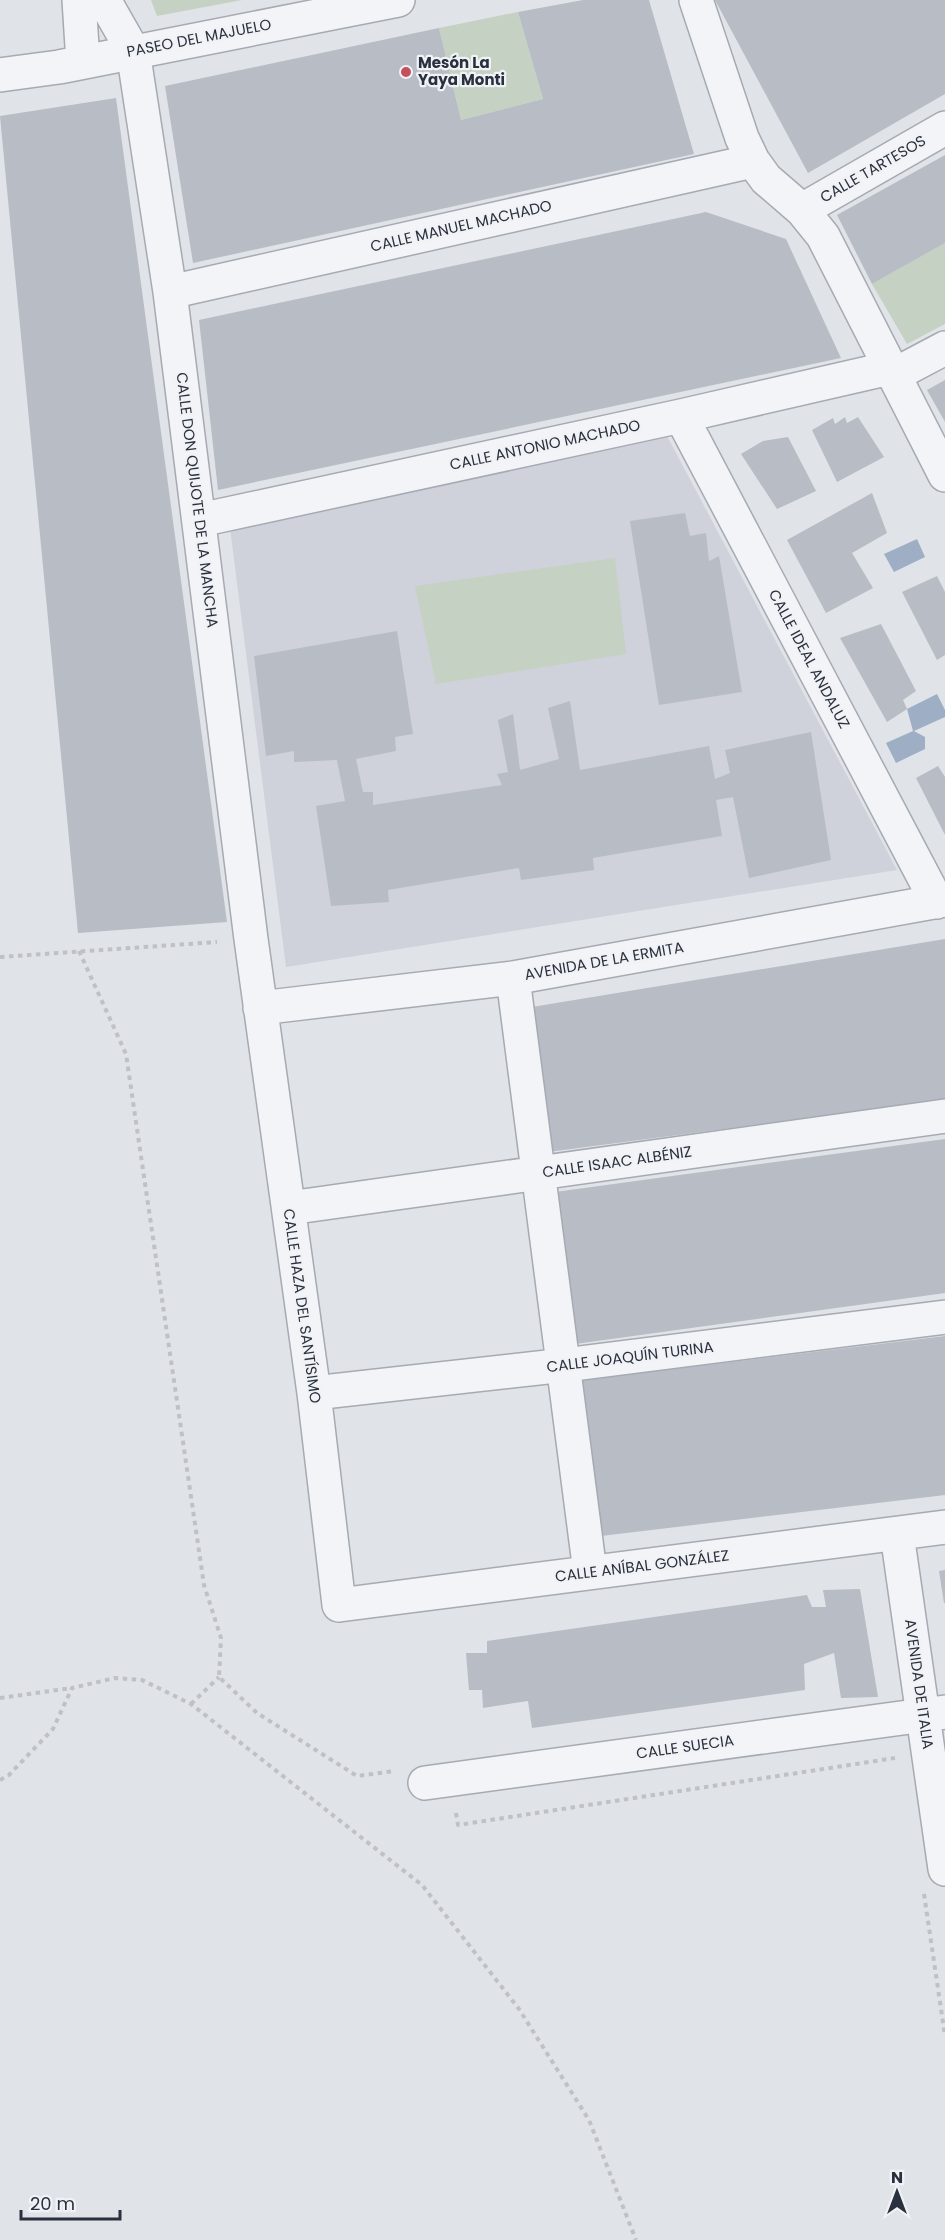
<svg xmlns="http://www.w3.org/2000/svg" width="945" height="2240" font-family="Poppins,sans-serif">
<rect width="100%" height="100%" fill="#e0e3e8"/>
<path fill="#cfd2da" d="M666,434L897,870L286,967L230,528Z"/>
<path fill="#c5d1c2" d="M151,0H242L157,16Z
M518,12L543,99L461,120L439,28Z
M945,243V324L907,344L872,284Z
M615,558L626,654L436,684L415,586Z"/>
<path fill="#9eafc5" d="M917,539L925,557L894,572L884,554Z
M937,694L945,710V717L914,731L925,737V749L896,763L886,743L913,731L907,709Z"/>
<path fill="#b8bcc4" d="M583,0H649L694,154L193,263L165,86L439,28L461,120L543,99L518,12Z
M715,0H945V94L808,173Z
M116,98L227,922L78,933L0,116Z
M945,155V243L872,284L837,215Z
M706,212L786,239L841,358L218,490L199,320Z
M945,380V422L927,390Z
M845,417L847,423L858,417L884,457L837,482L812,430L833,418L835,424Z
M788,437L816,491L777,509L741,454L763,441Z
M872,493L887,533L852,553L873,588L826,613L787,540Z
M685,513L690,536L706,533L709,561L719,556L742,692L659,705L630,521Z
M937,576L945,592V655L937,660L902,592Z
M881,624L916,691L903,700L907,709L887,722L840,638Z
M397,631L413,734L395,737L396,751L356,759L363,792H373V805L502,785L497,774L508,772L498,720L513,714L520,770L559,759L548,708L570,701L580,770L709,746L715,779L730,773L725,750L811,732L831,860L749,878L733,797L716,800L722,836L593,858L594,870L521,880L519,868L388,890L389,902L331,906L316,806L345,801L337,760L294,762V751L266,756L254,656Z
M938,766L945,777V835L916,778Z
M945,939V1100L548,1152L532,1007Z
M945,1139V1293L575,1344L555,1192Z
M945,1336V1495L601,1536L582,1380Z
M945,1570V1603H944L939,1571Z
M860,1589L878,1697L841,1698L834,1653L804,1664L805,1690L532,1728L528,1701L483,1708L482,1690H469L466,1653H487V1641L807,1595L812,1607H826L823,1590Z"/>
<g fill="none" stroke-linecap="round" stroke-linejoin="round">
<defs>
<path id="minor" d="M79,0L83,62
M104,0L133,51L170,292L251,939L314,1393L339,1605L945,1527
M696,0L742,138L753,161L766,179L802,210L823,236L945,475
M0,75L59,67L398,0
M802,210L945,128
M170,292L753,161
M894,375L945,348
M681,416L937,902
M200,520L681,416L890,368
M513,978L590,1572
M260,1008L513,978L945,900
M289,1208L945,1116
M314,1393L565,1365L945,1317
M897,1534L945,1869
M425,1783L945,1712"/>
</defs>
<use href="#minor" stroke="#a6aab2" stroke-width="36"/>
<path stroke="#bfc1c7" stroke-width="4" stroke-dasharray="4.5 4.5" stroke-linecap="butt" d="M79,951L126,1054L204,1585L221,1638L219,1677L257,1713L357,1776L395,1771
M0,957L217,942
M0,1698L72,1688
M191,1704L219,1677
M0,1780L9,1775L53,1729L72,1688L115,1678L142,1680L191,1704L422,1885L519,2009L589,2120L636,2240
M456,1813L458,1825L895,1758
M924,1894L945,2036"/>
<use href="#minor" stroke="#f3f4f7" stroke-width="33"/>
</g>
<circle fill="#c3505c" stroke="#f0f2f6" stroke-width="2" cx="406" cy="72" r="6"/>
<g text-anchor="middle" stroke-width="4.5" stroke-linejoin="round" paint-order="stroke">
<g font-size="15" fill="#2a313e" stroke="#f0f2f6">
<text transform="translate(199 38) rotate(-11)" y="5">PASEO DEL MAJUELO</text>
<text transform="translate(873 169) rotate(-30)" y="5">CALLE TARTESOS</text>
<text transform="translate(461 226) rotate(-13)" y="5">CALLE MANUEL MACHADO</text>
<text transform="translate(545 445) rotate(-12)" y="5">CALLE ANTONIO MACHADO</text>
<text transform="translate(197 500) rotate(83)" y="5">CALLE DON QUIJOTE DE LA MANCHA</text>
<text transform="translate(809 659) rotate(62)" y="5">CALLE IDEAL ANDALUZ</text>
<text transform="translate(604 961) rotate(-10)" y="5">AVENIDA DE LA ERMITA</text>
<text transform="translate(617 1162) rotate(-8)" y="5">CALLE ISAAC ALBÉNIZ</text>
<text transform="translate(302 1306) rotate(82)" y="5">CALLE HAZA DEL SANTÍSIMO</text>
<text transform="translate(630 1357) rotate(-7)" y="5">CALLE JOAQUÍN TURINA</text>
<text transform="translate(642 1566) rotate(-7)" y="5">CALLE ANÍBAL GONZÁLEZ</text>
<text transform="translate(919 1684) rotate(82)" y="5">AVENIDA DE ITALIA</text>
<text transform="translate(685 1747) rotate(-8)" y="5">CALLE SUECIA</text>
</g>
<g font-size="15" font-weight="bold" fill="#2a313e" stroke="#f0f2f6" text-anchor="start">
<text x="418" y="68">Mesón La<tspan x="418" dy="17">Yaya Monti</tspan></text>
</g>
</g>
<g transform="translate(897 2192)" stroke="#f0f2f6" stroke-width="4.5" paint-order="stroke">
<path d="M0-4.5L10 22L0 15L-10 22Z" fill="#2a313e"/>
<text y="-9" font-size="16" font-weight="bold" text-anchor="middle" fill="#2a313e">N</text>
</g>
<path d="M21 2210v9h99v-9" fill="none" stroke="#2a313e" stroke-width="3"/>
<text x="30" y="2210" font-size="18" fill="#2a313e" stroke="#f0f2f6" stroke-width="4.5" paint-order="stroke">20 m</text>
</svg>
